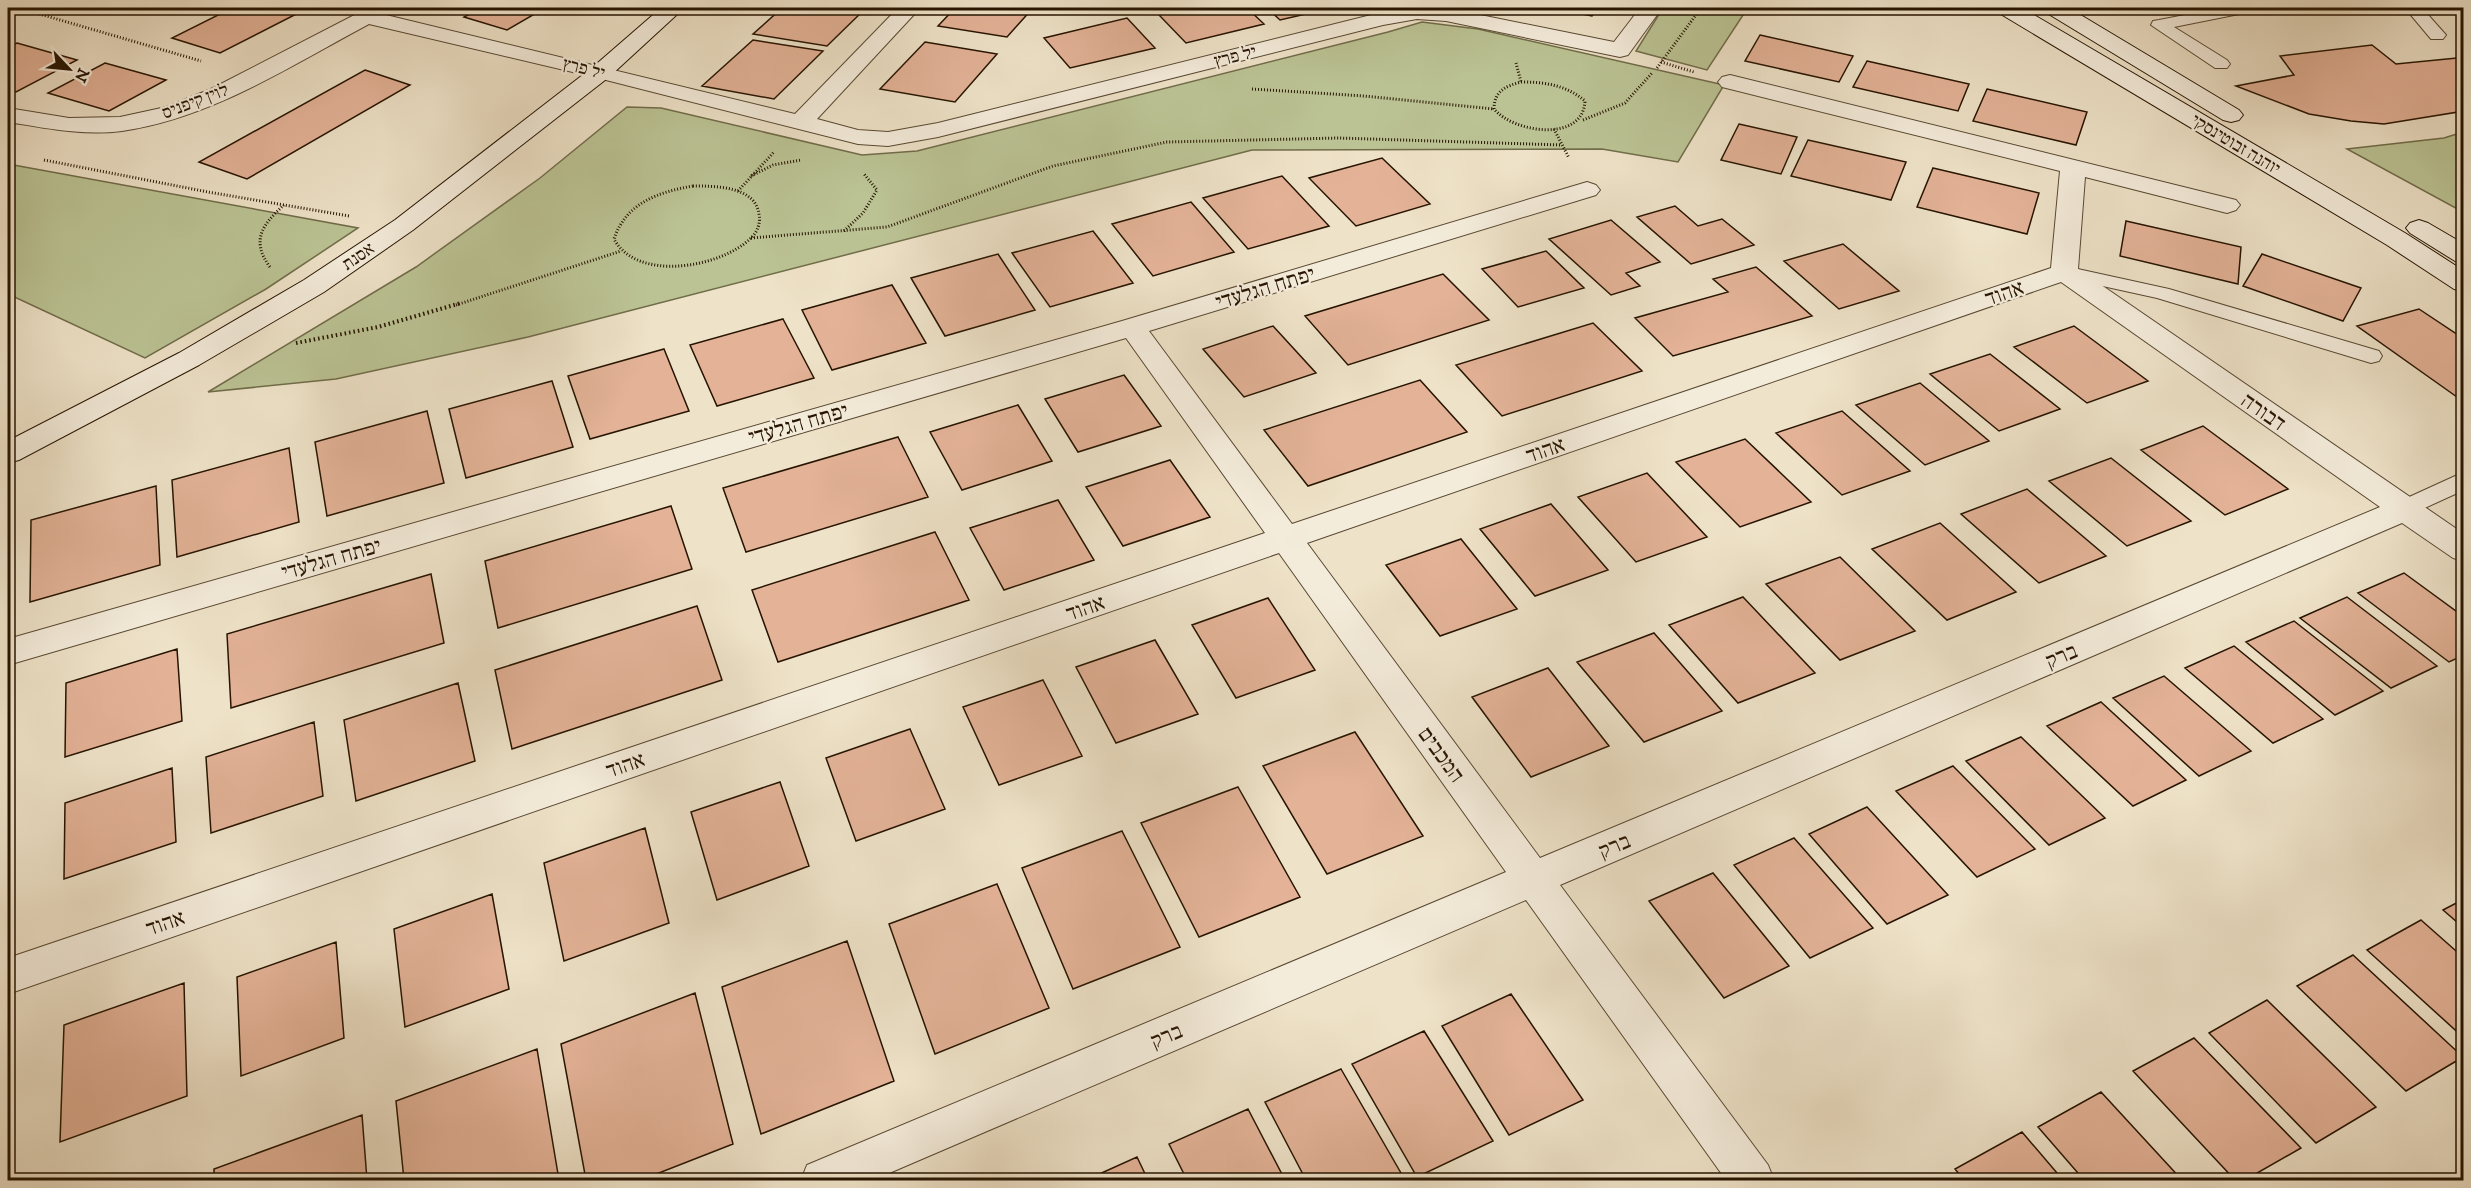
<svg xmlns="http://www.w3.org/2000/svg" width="2471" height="1188" font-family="'IM FELL DW Pica','Frank Ruhl Libre',serif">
<rect width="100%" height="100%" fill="#eee2c8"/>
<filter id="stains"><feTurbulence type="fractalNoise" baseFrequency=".00333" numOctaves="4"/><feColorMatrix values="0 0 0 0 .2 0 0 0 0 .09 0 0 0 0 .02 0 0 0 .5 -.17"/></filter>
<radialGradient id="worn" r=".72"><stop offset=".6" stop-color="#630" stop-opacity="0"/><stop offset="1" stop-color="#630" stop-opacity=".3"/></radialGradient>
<path fill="#bbc394" stroke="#706c4a" stroke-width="1.5" d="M1663,8H1977L1981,10L1745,12L1707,70L1636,51Z
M1422,22L1478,29L1724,85L1678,162L1602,149L1252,150L528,337L336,379L208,392L416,267L540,178L627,107L661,108L862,155L917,151L1388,32Z
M2463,132V212L2347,149L2444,138Z
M8,164L358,228L266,289L145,358L8,294Z"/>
<path fill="#e3b297" stroke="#261400" stroke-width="1.5" d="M232,8H308L220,53L172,38Z
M481,8H545L507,30L464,17Z
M782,8H866L827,46L753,34Z
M955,8H1033L1007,37L938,26Z
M1191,8H1247L1264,24L1186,43L1159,15Z
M1267,8H1332L1280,20Z
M1551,8H1598L1592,16Z
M1127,18L1155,48L1070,68L1044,38Z
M1760,35L1853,56L1839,82L1745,61Z
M753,40L823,51L774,99L702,86Z
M925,42L997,54L955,102L880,89Z
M17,43L77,60L16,92L8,89V47Z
M2372,45L2396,64L2457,58L2464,61V111L2384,124L2351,121L2309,114L2236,86L2294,75L2280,56Z
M1867,61L1969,84L1958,111L1853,87Z
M105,63L166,80L109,111L48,93Z
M365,70L410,85L247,179L199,162Z
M1987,89L2087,112L2076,145L1973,121Z
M1739,124L1797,137L1781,174L1721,160Z
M1808,140L1906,162L1891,200L1791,176Z
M1382,158L1430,204L1356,226L1309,178Z
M1933,168L2039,193L2027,234L1917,207Z
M1282,176L1329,226L1248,249L1203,198Z
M1191,202L1234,252L1153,276L1112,224Z
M1675,206L1698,226L1722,219L1754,245L1691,264L1637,217Z
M1611,220L1660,262L1626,273L1640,286L1611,295L1549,239Z
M2126,221L2241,247L2238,284L2120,256Z
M1093,231L1133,283L1050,307L1012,253Z
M1843,244L1899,291L1839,309L1784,261Z
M1546,251L1584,288L1518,307L1482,269Z
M998,254L1035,310L945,336L911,278Z
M2262,254L2361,288L2343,321L2243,286Z
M1756,267L1812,316L1673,356L1635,318L1728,292L1713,279Z
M1443,274L1489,320L1348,365L1305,316Z
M892,285L926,343L832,370L802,310Z
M2419,309L2464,339V395L2457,397L2357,326Z
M783,319L814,378L717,406L690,345Z
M1593,323L1642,371L1502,416L1456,365Z
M1273,326L1316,373L1244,397L1203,349Z
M2074,326L2148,381L2087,403L2014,347Z
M664,349L689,411L590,439L568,376Z
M1990,354L2060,409L1999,431L1930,374Z
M1124,375L1161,426L1078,452L1045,399Z
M1420,380L1467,432L1308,486L1264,430Z
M552,381L573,447L466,478L449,409Z
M1920,383L1989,441L1925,465L1856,405Z
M1018,405L1052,461L962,490L930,432Z
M427,411L444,483L327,516L315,442Z
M1842,411L1910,471L1842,495L1776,433Z
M2203,426L2288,489L2225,515L2141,450Z
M898,437L928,497L746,552L723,488Z
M1745,439L1811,502L1740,527L1676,462Z
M289,448L299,522L177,557L172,480Z
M2111,458L2191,521L2127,546L2049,481Z
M1170,460L1210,517L1123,546L1086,487Z
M1647,473L1707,537L1636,562L1578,497Z
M156,486L160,565L30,602L31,520Z
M2027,489L2106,556L2039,583L1961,514Z
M1058,500L1094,560L1004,590L970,528Z
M1551,504L1608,570L1535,596L1480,529Z
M671,506L692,569L498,628L485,561Z
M1940,523L2016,592L1947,620L1872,549Z
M935,532L969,600L778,662L752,590Z
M1461,539L1517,609L1440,636L1386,565Z
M1840,557L1915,631L1840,660L1766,584Z
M2404,573L2464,617V655L2449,662L2358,593Z
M431,574L444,643L231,708L227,634Z
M1743,597L1815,673L1738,703L1669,625Z
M2347,597L2437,666L2391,688L2300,618Z
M1268,598L1315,670L1236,698L1192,625Z
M697,606L722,680L512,749L495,670Z
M2294,621L2383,691L2335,715L2246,642Z
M1654,633L1722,711L1644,742L1577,662Z
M1155,640L1198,714L1116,743L1076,667Z
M2234,646L2323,719L2273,743L2185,668Z
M177,649L182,721L65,757L66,683Z
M1548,668L1609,746L1531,777L1472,697Z
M2164,676L2251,751L2199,776L2113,698Z
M1043,680L1082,756L999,785L963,707Z
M458,683L475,761L356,801L344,720Z
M2101,702L2186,780L2133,806L2047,726Z
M314,722L323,796L211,833L206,757Z
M910,729L945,809L856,841L826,758Z
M1355,732L1423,836L1327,874L1263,766Z
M2021,737L2105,818L2049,845L1966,761Z
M1953,766L2035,849L1977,877L1896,791Z
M172,768L176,842L64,879L65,803Z
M780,782L809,866L717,900L691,812Z
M1238,787L1300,897L1199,937L1141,823Z
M1867,807L1948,895L1887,924L1809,834Z
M645,828L669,923L564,961L544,863Z
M1122,831L1180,947L1073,989L1022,868Z
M1794,838L1873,928L1810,958L1734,865Z
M1713,873L1789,966L1724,998L1649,901Z
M997,884L1049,1008L935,1054L889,924Z
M492,894L509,989L405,1027L394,929Z
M2464,899V928L2443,910Z
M2421,920L2464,958V1038L2367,950Z
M847,941L894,1081L761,1134L722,987Z
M336,942L344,1038L241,1076L237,977Z
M2353,955L2463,1057L2406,1091L2297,986Z
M184,983L187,1096L60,1142L64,1025Z
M695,993L733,1144L641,1180H586L561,1044Z
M1511,994L1583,1100L1509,1135L1442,1026Z
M2267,1000L2376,1107L2316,1143L2209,1033Z
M1424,1031L1493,1141L1417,1177L1352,1064Z
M2194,1038L2301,1148L2245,1180H2235L2133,1071Z
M537,1049L559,1180H404L396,1101Z
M1341,1069L1405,1180H1306L1265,1102Z
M2101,1092L2182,1180H2084L2038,1127Z
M1248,1109L1285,1180H1187L1169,1144Z
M362,1115L367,1180H214V1169Z
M2022,1132L2063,1180H1964L1955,1169Z
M1137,1157L1148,1180H1086Z"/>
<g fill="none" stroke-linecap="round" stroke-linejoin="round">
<defs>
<path id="lane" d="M2221,8H2252L2244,13L2174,27L2227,60L2230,64L2227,68H2215L2151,25L2153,21L2159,20Z
M2405,8H2422L2446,35L2443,39H2431Z
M2064,266L2169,289L2379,351L2382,356L2379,361L2371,363L2157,298L2057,276L2054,272L2057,268Z
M2464,472V490L2405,517L2396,515L2393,509L2396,503Z"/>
<path id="street" d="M368,8H393L386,15L795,114L898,8H920L817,119L858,130L888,132L938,123L1383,12L1411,8H1446L1614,42L1640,8H1662L1628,55L1620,57L1446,21L1417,19L1383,25L938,137L888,146L858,144L598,78L369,24C290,66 212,118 122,131C84,136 45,128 8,122V108L69,118L120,117L166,107L211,89Z
M1730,75L2236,200L2240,205L2236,210L2227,213L2085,177L2078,269L2464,534V561L2453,558L2402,523L1560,885L1768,1165L1774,1180H1726L1526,900L873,1180H801L807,1165L1506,872L1279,553L8,994V958L1265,533L1126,338L8,665V639L1122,321L1587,182L1596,185L1600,190L1596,195L1149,331L1292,524L2051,268L2060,171L1722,87L1718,82L1722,77ZM2061,282L2380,507L1540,858L1307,543Z"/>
<path id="secondary" d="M661,8H684L609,77L413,230L324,292L199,365L19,460L8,463V441L179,353L304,280L395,220L593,67Z
M1996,8H2022L2405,233L2464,271V291L2454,289L2387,245L1999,13Z
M2045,8H2069L2239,110L2243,115L2239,120L2231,122L2223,120L2047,13Z
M2419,220L2428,223L2464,244V263L2455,261L2410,233L2406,228L2410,223Z"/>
</defs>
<use href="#lane" stroke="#584832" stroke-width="2"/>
<use href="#street" stroke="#584832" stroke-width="2"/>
<use href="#secondary" stroke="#261400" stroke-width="2"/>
<path stroke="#261400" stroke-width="3" stroke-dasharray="1 2" stroke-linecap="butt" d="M19,8L201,61
M1661,62L1694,72
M1516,63L1521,82
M1657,68L1701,8
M1521,82C1545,82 1566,85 1585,101C1583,143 1514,133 1494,109C1494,91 1506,86 1521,82Z
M1252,89L1364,96L1494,109
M1583,120L1625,103L1652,73
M1554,129L1569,158
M44,160L208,192L349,216
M751,176L773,165L801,160
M693,186C715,186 755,186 759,214C761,223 757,233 750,239C719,268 637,282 614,239C626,203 658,192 693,186Z
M738,191L774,152
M844,231L863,213L877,190L864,174
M751,238L887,227L1053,166L1167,142L1339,138L1562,145
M270,267C250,240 263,224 284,205
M456,305L621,251"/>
<path stroke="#261400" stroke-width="4" stroke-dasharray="1.5 3" stroke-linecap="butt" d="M296,343L378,327L461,303"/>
<use href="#lane" fill="#f4ecdb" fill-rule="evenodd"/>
<use href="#street" fill="#f4ecdb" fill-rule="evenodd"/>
<use href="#secondary" fill="#f4ecdb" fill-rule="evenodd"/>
</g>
<g text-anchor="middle" stroke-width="4.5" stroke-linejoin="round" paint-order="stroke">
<g font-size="18" fill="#261400" stroke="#f4ecdb">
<text transform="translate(1235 56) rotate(-14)" y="6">יל פרץ</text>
<text transform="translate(584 68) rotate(14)" y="6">יל פרץ</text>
<text transform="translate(195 101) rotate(-21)" y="6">לוין קיפניס</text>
<text transform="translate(2236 144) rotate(31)" y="6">יוהנה זבוטינסקי</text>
<text transform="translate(358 256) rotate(-34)" y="6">אסנת</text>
</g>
<g font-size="22" fill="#261400" stroke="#f4ecdb">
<text transform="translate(1265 287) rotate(-17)" y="8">יפתח הגלעדי</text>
<text transform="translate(2004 292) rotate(-19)" y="8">אהוד</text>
<text transform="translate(2264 411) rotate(35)" y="8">דבורה</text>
<text transform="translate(798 423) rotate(-16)" y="8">יפתח הגלעדי</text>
<text transform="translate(1545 449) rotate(-19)" y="8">אהוד</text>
<text transform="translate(331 558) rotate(-16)" y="8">יפתח הגלעדי</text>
<text transform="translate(1085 607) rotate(-19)" y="8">אהוד</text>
<text transform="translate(2061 655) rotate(-23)" y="8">ברק</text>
<text transform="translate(1442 754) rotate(54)" y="8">המכבים</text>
<text transform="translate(625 764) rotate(-19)" y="8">אהוד</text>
<text transform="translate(1614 845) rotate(-23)" y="8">ברק</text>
<text transform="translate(165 922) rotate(-19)" y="8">אהוד</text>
<text transform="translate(1166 1035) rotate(-23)" y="8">ברק</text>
</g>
</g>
<rect width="2471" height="1188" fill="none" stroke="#eee2c8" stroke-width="30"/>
<rect x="9" y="9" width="2453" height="1170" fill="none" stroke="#261400" stroke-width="3"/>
<rect x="15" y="15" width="2441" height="1158" fill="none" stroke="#261400" stroke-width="1.5"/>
<g transform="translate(69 69) rotate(116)" stroke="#f4ecdb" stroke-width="4.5" paint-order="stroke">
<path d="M0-4.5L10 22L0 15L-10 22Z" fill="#261400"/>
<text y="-9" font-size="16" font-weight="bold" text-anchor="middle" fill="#261400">N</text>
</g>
<rect width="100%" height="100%" filter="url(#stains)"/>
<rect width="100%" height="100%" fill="url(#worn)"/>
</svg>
